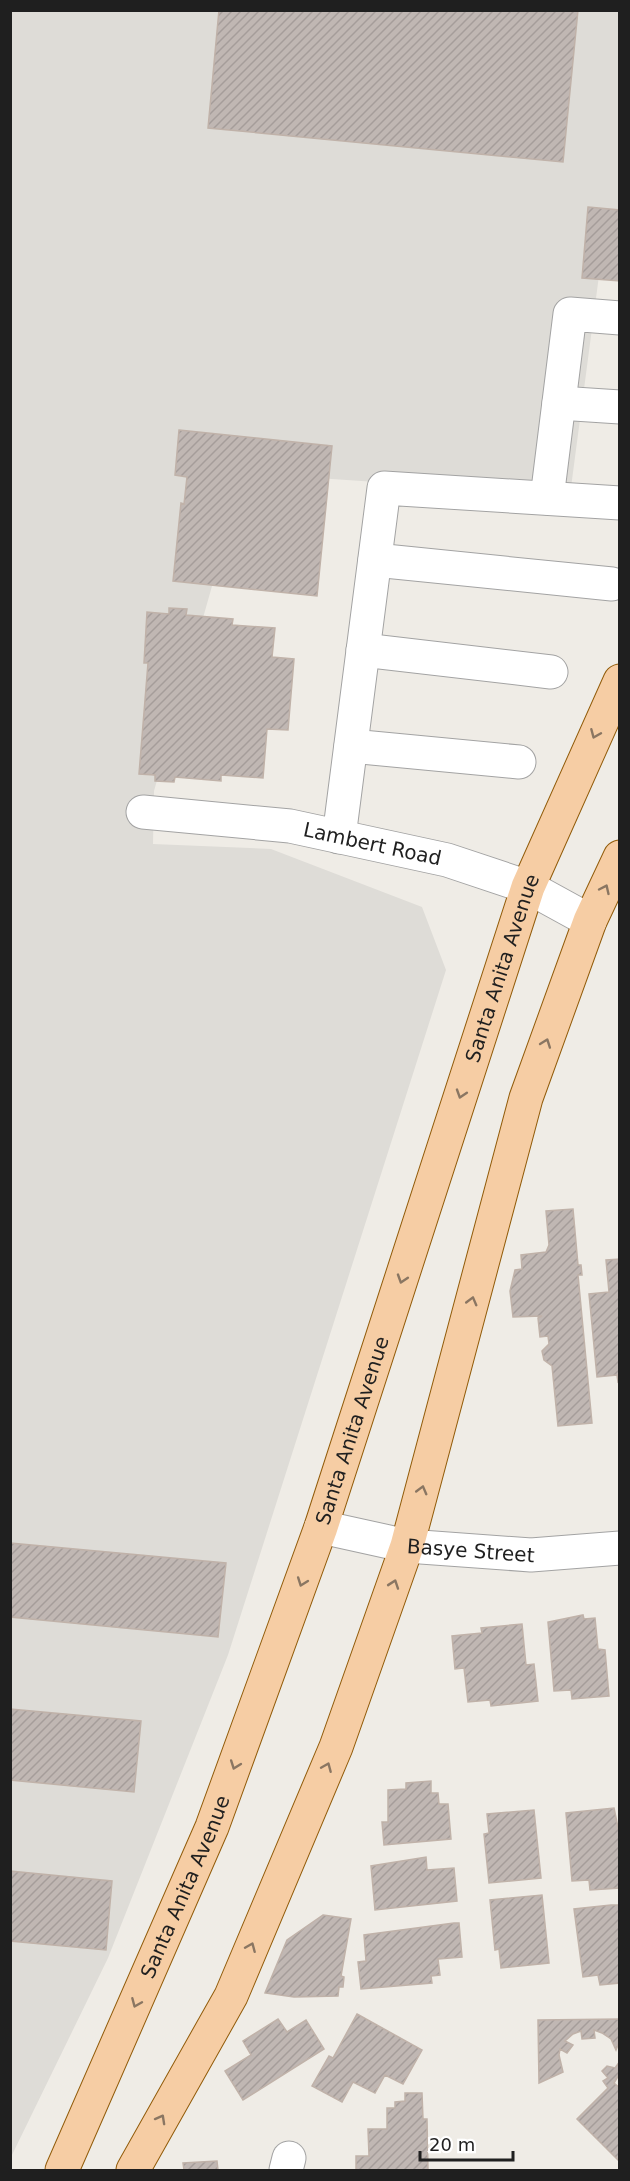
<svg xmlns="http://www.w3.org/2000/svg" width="630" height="2181" font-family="'DejaVu Sans',sans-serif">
<defs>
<pattern id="building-hatch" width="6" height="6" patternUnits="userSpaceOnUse" patternTransform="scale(1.5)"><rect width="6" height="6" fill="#c0b7b3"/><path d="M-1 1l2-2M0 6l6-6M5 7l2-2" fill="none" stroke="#a59d9a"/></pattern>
</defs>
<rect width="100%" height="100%" fill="#efece6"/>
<path fill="#dedcd7" d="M11,11H619V231L605,230L570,495L244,473L154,791L153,844L271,849L422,907L446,970L228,1655L108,1958L11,2157Z"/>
<path fill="url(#building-hatch)" stroke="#c0b2a9" stroke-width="1.5" d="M219,10H578L563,162L208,128Z
M588,207L620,210V281L582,278Z
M179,430L332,446L317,596L173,581L181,503L184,504L187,477L175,475Z
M169,608L187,609L186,615L233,619L232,625L275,628L272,657L294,659L288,730L267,729L263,778L221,775V781L175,777L174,782L155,781V775L139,774L148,663H144L147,612L169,614Z
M573,1209L578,1265H581L582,1275H578L592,1423L558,1426L552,1366L544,1360L542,1351L549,1344L548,1336L540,1337L538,1318L542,1316L513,1317L510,1291L515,1270L522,1269L521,1255L546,1252L549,1245L546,1211Z
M620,1259V1381L618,1382L617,1375L597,1377L589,1294L609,1292L606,1260Z
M10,1543L226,1563L218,1637L10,1617Z
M583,1615L584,1619L595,1618L598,1649L605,1650L609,1696L572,1699L571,1690L554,1691L548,1622Z
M522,1624L526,1665L534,1664L538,1701L491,1706L490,1700L468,1702L464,1668L455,1669L452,1636L482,1633L481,1628Z
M10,1709L141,1721L134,1792L10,1780Z
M431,1781V1793H438L439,1804H448L451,1839L384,1845L382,1822H388V1790L406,1789V1783Z
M614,1808L620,1837V1888L590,1890L589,1880L572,1881L566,1813Z
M534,1810L541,1878L489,1883L484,1834L489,1833L487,1814Z
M426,1857L427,1870L454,1868L457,1901L375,1910L371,1866Z
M10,1871L112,1881L106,1950L10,1941Z
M542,1895L549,1963L501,1968L499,1949L495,1950L490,1900Z
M611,1905H620V1983L600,1985L598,1975L583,1977L574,1909Z
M323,1915L351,1919L341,1976L344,1977L343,1987H339L338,1996L294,1997L265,1993L287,1940Z
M454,1923H459L462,1957L438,1959L440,1975L431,1976L432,1983L361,1989L358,1962L366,1961L364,1935Z
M357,2014L422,2050L403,2084L385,2075L375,2093L353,2082L342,2102L312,2086L329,2056L333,2058Z
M278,2019L287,2032L306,2020L324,2049L243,2100L225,2071L251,2055L243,2041Z
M620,2019V2040L616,2050L611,2039L602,2033L594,2030L595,2038L582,2039L581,2031L573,2034L565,2041L573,2045L567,2053L560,2049L559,2055L563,2072L539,2083L538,2020Z
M620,2061V2073L614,2083L620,2088V2162L577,2119L608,2088L603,2081L608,2078L602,2071L607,2066L615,2068Z
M405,2093H422L423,2119H427L428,2170H356V2156H369L368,2129H387V2108H395V2102L405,2101Z
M217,2161L218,2170H184L183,2163Z"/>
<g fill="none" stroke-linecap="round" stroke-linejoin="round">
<defs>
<g id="minor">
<path d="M559,403L620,407"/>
<path d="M547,498L570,314L620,318"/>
<path d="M375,560L612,584"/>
<path d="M363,650L551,672"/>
<path d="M351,746L519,762"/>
<path id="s1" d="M143,812L290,826L447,860L528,887L590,921"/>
<path d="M339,837L384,488L620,503"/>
<path id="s2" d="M321,1527L407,1546L531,1555L620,1548"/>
<path d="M286,2170L289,2158"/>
</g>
<g id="major">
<path id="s3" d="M62,2170L212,1827L321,1527L528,887L620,681"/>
<path d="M133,2170L231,1996L336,1747L407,1546L526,1098L590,921L620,857"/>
</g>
</defs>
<use href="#minor" stroke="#a3a3a3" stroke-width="35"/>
<use href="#major" stroke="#915b09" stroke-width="35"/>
<use href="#minor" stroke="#fff" stroke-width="33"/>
<use href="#major" stroke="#f6cda4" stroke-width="33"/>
</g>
<defs><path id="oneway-chevron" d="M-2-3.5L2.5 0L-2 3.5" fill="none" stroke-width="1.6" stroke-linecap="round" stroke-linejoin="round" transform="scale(1.5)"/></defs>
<g stroke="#8a7662">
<use href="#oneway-chevron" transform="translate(595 734) rotate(113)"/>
<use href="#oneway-chevron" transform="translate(605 889) rotate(-65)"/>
<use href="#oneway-chevron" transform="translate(546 1043) rotate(-70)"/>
<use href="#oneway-chevron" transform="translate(461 1094) rotate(108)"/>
<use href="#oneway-chevron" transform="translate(402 1279) rotate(108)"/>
<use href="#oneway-chevron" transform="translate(472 1301) rotate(-75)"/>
<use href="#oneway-chevron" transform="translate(422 1490) rotate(-75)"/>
<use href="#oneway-chevron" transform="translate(302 1582) rotate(110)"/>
<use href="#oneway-chevron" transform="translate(394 1584) rotate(-71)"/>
<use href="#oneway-chevron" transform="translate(235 1765) rotate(110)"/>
<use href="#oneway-chevron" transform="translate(327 1767) rotate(-67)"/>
<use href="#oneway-chevron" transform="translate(251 1947) rotate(-67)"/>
<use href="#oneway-chevron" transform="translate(136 2003) rotate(113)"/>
<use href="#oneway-chevron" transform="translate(161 2119) rotate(-61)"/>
</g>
<g text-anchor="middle" stroke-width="4.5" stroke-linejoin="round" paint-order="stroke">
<g font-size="20" fill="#1f1f1f" stroke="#fff">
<text dy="7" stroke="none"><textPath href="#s1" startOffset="232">Lambert Road</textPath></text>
<text dy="7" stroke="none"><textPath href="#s3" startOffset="1281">Santa Anita Avenue</textPath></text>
<text dy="7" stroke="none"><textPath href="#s3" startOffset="795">Santa Anita Avenue</textPath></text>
<text dy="7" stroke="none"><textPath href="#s2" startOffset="152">Basye Street</textPath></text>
<text dy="7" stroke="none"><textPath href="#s3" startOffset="309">Santa Anita Avenue</textPath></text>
</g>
</g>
<rect width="630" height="2181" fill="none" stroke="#1f1f1f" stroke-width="24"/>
<path d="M420 2151v9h93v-9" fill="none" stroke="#1f1f1f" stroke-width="3"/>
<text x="429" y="2151" font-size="18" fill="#1f1f1f" stroke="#ffffff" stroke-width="4.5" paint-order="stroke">20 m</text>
</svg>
